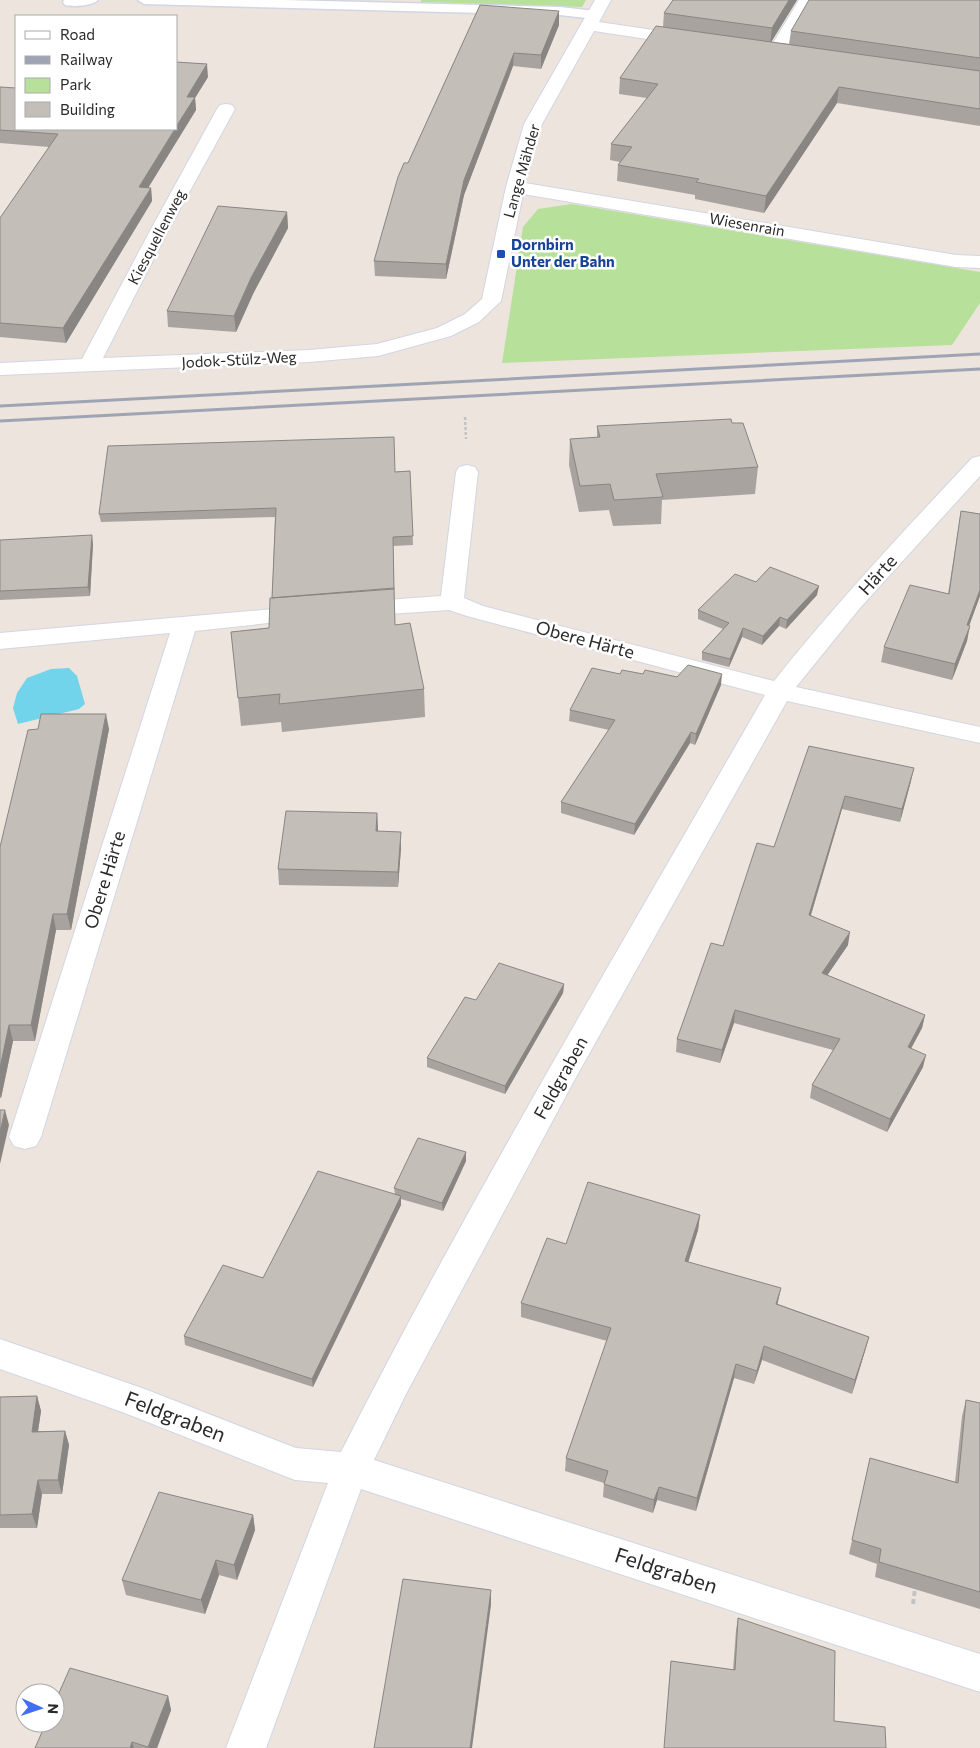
<svg xmlns="http://www.w3.org/2000/svg" width="980" height="1748" font-family="Commissioner,sans-serif">
<rect width="100%" height="100%" fill="#ece4dd"/>
<path fill="#b7e19a" d="M421,0H586L582,7L421,2Z
M572,204L980,272V303L952,345L502,363L523,227L538,209Z"/>
<path fill="#72d4eb" d="M69,668L77,676L85,704L79,709L18,724L13,708L17,693L27,678L51,669Z"/>
<g fill="none" stroke-linecap="round" stroke-linejoin="round">
<defs>
<path id="service" d="M64,0H98C92,6 73,7 65,5L63,2Z
M138,0H283L560,7L595,11L601,15L595,19L560,15L144,4Z"/>
<path id="minor" d="M595,0H611L599,22L687,35L693,37L695,40L693,43L687,45L594,31L542,124L525,183L956,255L980,256V268L956,267L523,194L501,301L479,322L451,336L378,356L309,362L0,375V363L82,359L151,229L217,109L220,105L226,104L232,105L235,109L169,229L103,358L309,350L377,344L437,328L465,314L482,299L506,187L524,124Z
M799,0H815L781,57H769L767,53Z
M980,456V476L860,608L796,687L980,727V743L787,701L575,1079L406,1394L374,1460L980,1654V1692L361,1489L266,1748H226L328,1483L295,1480L122,1412L0,1369V1339L142,1388L296,1448L341,1452C472,1194 621,946 765,695L467,616L449,610L358,616L350,614L346,609L350,604L358,602L441,596L456,472L459,467L467,465L475,467L478,472L464,598L483,606L774,681C836,603 904,531 972,458Z
M307,606L315,608L319,613L315,618L195,631L41,1137L36,1146L25,1149L14,1146L9,1137L170,633L0,649V633Z"/>
</defs>
<use href="#service" stroke="#d2d6e3" stroke-width="3"/>
<use href="#minor" stroke="#d2d6e3" stroke-width="2"/>
<path stroke="#c3c3c3" stroke-width="2.5" stroke-dasharray="3 2" stroke-linecap="butt" d="M465,417L466,439"/>
<path stroke="#c3c3c3" stroke-width="4" stroke-dasharray="5 3" stroke-linecap="butt" d="M913,1604L915,1589"/>
<use href="#service" fill="#fff" fill-rule="evenodd"/>
<use href="#minor" fill="#fff" fill-rule="evenodd"/>
<path stroke="#9fa4b4" stroke-width="3" d="M0,406L980,354
M0,421L980,369"/>
</g>
<path fill="#a9a39f" d="M673,0H797L771,42L789,44L791,31L980,0V126L837,103L764,213L695,199V195L617,181L618,165L620,162L610,160L611,144L647,98L619,94L620,78L663,27L664,13Z
M480,5L559,25L541,69L513,66L464,195L446,279L375,276L374,261L408,163Z
M208,77L195,98L196,110L148,188H151L152,201L66,343L0,337V218L49,147L0,143V87L16,129Z
M287,212L288,228L253,294L236,332L168,327L167,311Z
M732,423L758,467L755,494L662,500L661,524L613,526L609,510L579,512L569,465L570,439L597,438V426Z
M410,471L413,545L393,546L395,625L424,689L425,717L282,732L281,722L241,726L231,632L269,628L272,598L275,517L101,522L99,514L395,472Z
M961,511L980,514V596L969,625L967,641L952,680L881,662L884,647L948,594Z
M0,540L93,544L90,596L0,600Z
M756,582L817,595L786,629L779,626L762,645L742,637L729,667L702,660V652L723,629L698,619V610Z
M620,674H643L677,677L721,685L695,745L690,743L634,835L561,813V802L609,730L569,721L570,710Z
M109,729L71,930H56L35,1041H13L1,1098H0V847Z
M809,746L911,781L900,822L842,809L811,915L848,945L827,975L925,1015L922,1028L911,1048L923,1067L887,1132L810,1098L812,1085L833,1050L734,1023L720,1063L676,1052L677,1039L723,946L774,847Z
M377,813L378,831L401,848L398,887L279,885L278,869Z
M564,984L563,993L505,1094L427,1067V1058L476,1000Z
M466,1161L443,1211L401,1199V1205L313,1387L185,1345L184,1336L263,1278L395,1194L394,1188Z
M700,1215L698,1230L688,1262L778,1304L869,1337L865,1351L852,1394L762,1360L754,1384L734,1378L696,1511L657,1500L653,1513L603,1497L604,1483L565,1471L566,1458L607,1341L521,1317V1303L566,1244Z
M37,1396L41,1411L38,1431H65L69,1445L62,1494H42L37,1528H0V1397Z
M966,1400L980,1403V1609L875,1577L877,1564L849,1554L870,1458L955,1482L962,1416Z
M253,1515L255,1530L237,1580L219,1575L205,1614L126,1595L122,1580Z
M738,1618L834,1721L886,1748H664L670,1673L671,1661L733,1670L736,1630Z
M168,1696L171,1710L157,1748H35Z"/>
<path fill="#898582" d="M789,0H797L770,44L772,28Z
M559,11V25L541,69V55Z
M514,53L513,66L464,195L446,279V264L464,180Z
M207,64L208,77L195,98L196,110L140,201L139,187L175,129H176L187,97Z
M839,87L837,103L764,213L766,196Z
M151,188L152,201L66,343L63,328Z
M287,212L288,228L253,294L236,332L234,316L251,278Z
M92,535L93,544L90,596L88,587Z
M819,586L817,595L786,629L787,620Z
M980,590V596L964,640L967,625Z
M780,617L779,626L762,645L763,636Z
M970,626L967,641L952,680L955,664Z
M743,628L742,637L729,667L730,659Z
M722,674L721,685L695,745L696,734Z
M106,714L109,729L71,930L67,914Z
M691,732L690,743L634,835L635,824Z
M914,768L911,781L900,822L902,809Z
M845,796L842,809L807,928L809,915Z
M377,813L378,829L377,847L376,831Z
M401,832V848L398,887V872Z
M53,914L56,930L35,1041L31,1025Z
M850,932L848,945L820,986L822,973Z
M564,984L563,993L505,1094V1086Z
M735,1010L734,1023L720,1063L722,1050Z
M925,1015L922,1028L905,1060L908,1047Z
M9,1025L13,1041L1,1098L0,1094V1068Z
M926,1055L923,1067L887,1132L890,1119Z
M5,1110L9,1125L0,1164V1132Z
M466,1152V1161L443,1211L442,1203Z
M401,1196V1205L313,1387L312,1379Z
M700,1215L698,1230L684,1276L685,1261Z
M781,1288L778,1302L774,1318L776,1304Z
M869,1337L865,1351L852,1394L855,1380Z
M764,1346L762,1360L754,1384L757,1371Z
M736,1364L734,1378L696,1511L697,1498Z
M37,1396L41,1411L36,1445L32,1432Z
M65,1431L69,1445L62,1494L58,1480Z
M38,1480L42,1494L37,1528L32,1514Z
M659,1487L657,1500L653,1513L654,1500Z
M253,1515L255,1530L237,1580L234,1565Z
M216,1560L219,1575L205,1614L201,1600Z
M491,1590V1605L472,1748H470Z
M168,1696L171,1710L157,1748H148Z
M132,1742L134,1748H130Z"/>
<path fill="#c4beb9" stroke="#898582" d="M673,0H789L772,28L664,13Z
M809,0H980V58L791,31Z
M480,5L559,11L541,55L514,53L464,180L446,264L374,261L398,177L404,163H408Z
M656,26L980,71V109L839,87L766,196L696,182L699,179L618,165L632,147L611,144L658,84L620,78Z
M176,62L207,64L187,97H195L176,127Z
M0,87L16,88V129H175L139,187L151,188L63,328L0,323V218L58,134L0,130Z
M218,206L287,212L251,278L234,316L167,311Z
M731,419L732,423H743L758,467L656,474L663,497L614,500L610,484L580,486L570,439L600,437L597,426Z
M394,437L395,472L410,471L413,536L393,537L394,589L272,598L276,508L99,514L108,446Z
M961,511L980,514V590L967,625L970,626L955,664L884,647L910,585L949,594Z
M92,535L88,587L0,591V540Z
M770,567L819,586L787,620L780,617L763,636L743,628L730,659L702,652L729,623L698,610L735,574L756,582Z
M394,588L395,625L410,623L424,689L279,704L280,694L238,698L231,632L269,628L270,598Z
M688,665L722,674L696,734L691,732L635,824L561,802L615,720L570,710L592,668L620,674L622,670L643,674L645,670L677,677Z
M41,714H106L67,914H53L31,1025H9L0,1068V847L28,730L38,729Z
M809,746L914,768L902,809L845,796L809,915L850,932L822,973L925,1015L908,1047L926,1055L890,1119L812,1085L840,1039L735,1010L722,1050L677,1039L711,943L723,946L757,843L774,847Z
M286,811L377,813L376,831L401,832L398,872L278,869Z
M499,963L564,984L505,1086L427,1058L465,997L476,1000Z
M0,1110H5L0,1132Z
M418,1138L466,1152L442,1203L394,1188Z
M318,1171L401,1196L312,1379L184,1336L223,1265L263,1278Z
M588,1182L700,1215L685,1261L781,1288L776,1304L869,1337L855,1380L764,1346L757,1371L736,1364L697,1498L659,1487L654,1500L604,1484L608,1471L566,1458L611,1328L521,1303L547,1238L566,1244Z
M37,1396L32,1432L65,1431L58,1480H38L32,1514L0,1515V1397Z
M966,1400L980,1403V1592L879,1562L881,1549L852,1540L870,1458L958,1483Z
M159,1492L253,1515L234,1565L216,1560L201,1600L122,1580Z
M403,1579L491,1590L470,1748H374Z
M738,1618L835,1651L834,1721L885,1727L886,1748H664L671,1661L735,1670Z
M70,1668L168,1696L148,1747L132,1742L130,1748H35L46,1723H55V1702Z"/>
<rect fill="#1a4fb4" stroke="#fff" stroke-width="2" x="496" y="249" width="10" height="10" rx="2.5"/>
<g text-anchor="middle" stroke-width="5" stroke-linejoin="round" paint-order="stroke">
<g font-size="15" fill="#2a2a2a" stroke="#fff">
<text transform="translate(522 171) rotate(-74)" y="5">Lange Mähder</text>
<text transform="translate(747 225) rotate(10)" y="5">Wiesenrain</text>
<text transform="translate(157 237) rotate(-62)" y="5">Kiesquellenweg</text>
<text transform="translate(239 360) rotate(-3)" y="5">Jodok-Stülz-Weg</text>
</g>
<g font-size="15" font-weight="bold" fill="#164399" stroke="#fff" text-anchor="start">
<text x="511" y="250">Dornbirn<tspan x="511" dy="17">Unter der Bahn</tspan></text>
</g>
<g font-size="18" fill="#2a2a2a" stroke="#fff">
<text transform="translate(878 575) rotate(-48)" y="6">Härte</text>
<text transform="translate(585 640) rotate(15)" y="6">Obere Härte</text>
<text transform="translate(105 880) rotate(-73)" y="6">Obere Härte</text>
<text transform="translate(561 1078) rotate(-61)" y="6">Feldgraben</text>
</g>
<g font-size="21" fill="#2a2a2a" stroke="#fff">
<text transform="translate(175 1417) rotate(21)" y="7">Feldgraben</text>
<text transform="translate(666 1571) rotate(18)" y="7">Feldgraben</text>
</g>
</g>
<rect x="15" y="15" width="162" height="115" fill="#ffffff" stroke="#aaaaaa"/>
<rect x="25" y="31" width="25" height="8" fill="#ffffff" stroke="#aaaaaa"/>
<text x="60" y="40" font-size="15" fill="#2a2a2a">Road</text>
<rect x="25" y="56" width="25" height="8" fill="#9fa4b4" stroke="#aaaaaa"/>
<text x="60" y="65" font-size="15" fill="#2a2a2a">Railway</text>
<rect x="25" y="78" width="25" height="15" fill="#b7e19a" stroke="#aaaaaa"/>
<text x="60" y="90" font-size="15" fill="#2a2a2a">Park</text>
<rect x="25" y="102" width="25" height="15" fill="#c4beb9" stroke="#aaaaaa"/>
<text x="60" y="115" font-size="15" fill="#2a2a2a">Building</text>
<g transform="translate(40 1708) rotate(93)"><circle r="24" fill="#ffffff" stroke="#aaaaaa"/>
<path d="M0-4L9 19L0 12L-9 19Z" fill="#406ef5"/>
<text y="-8" font-size="14" font-weight="bold" text-anchor="middle" fill="#2a2a2a">N</text>
</g>
</svg>
